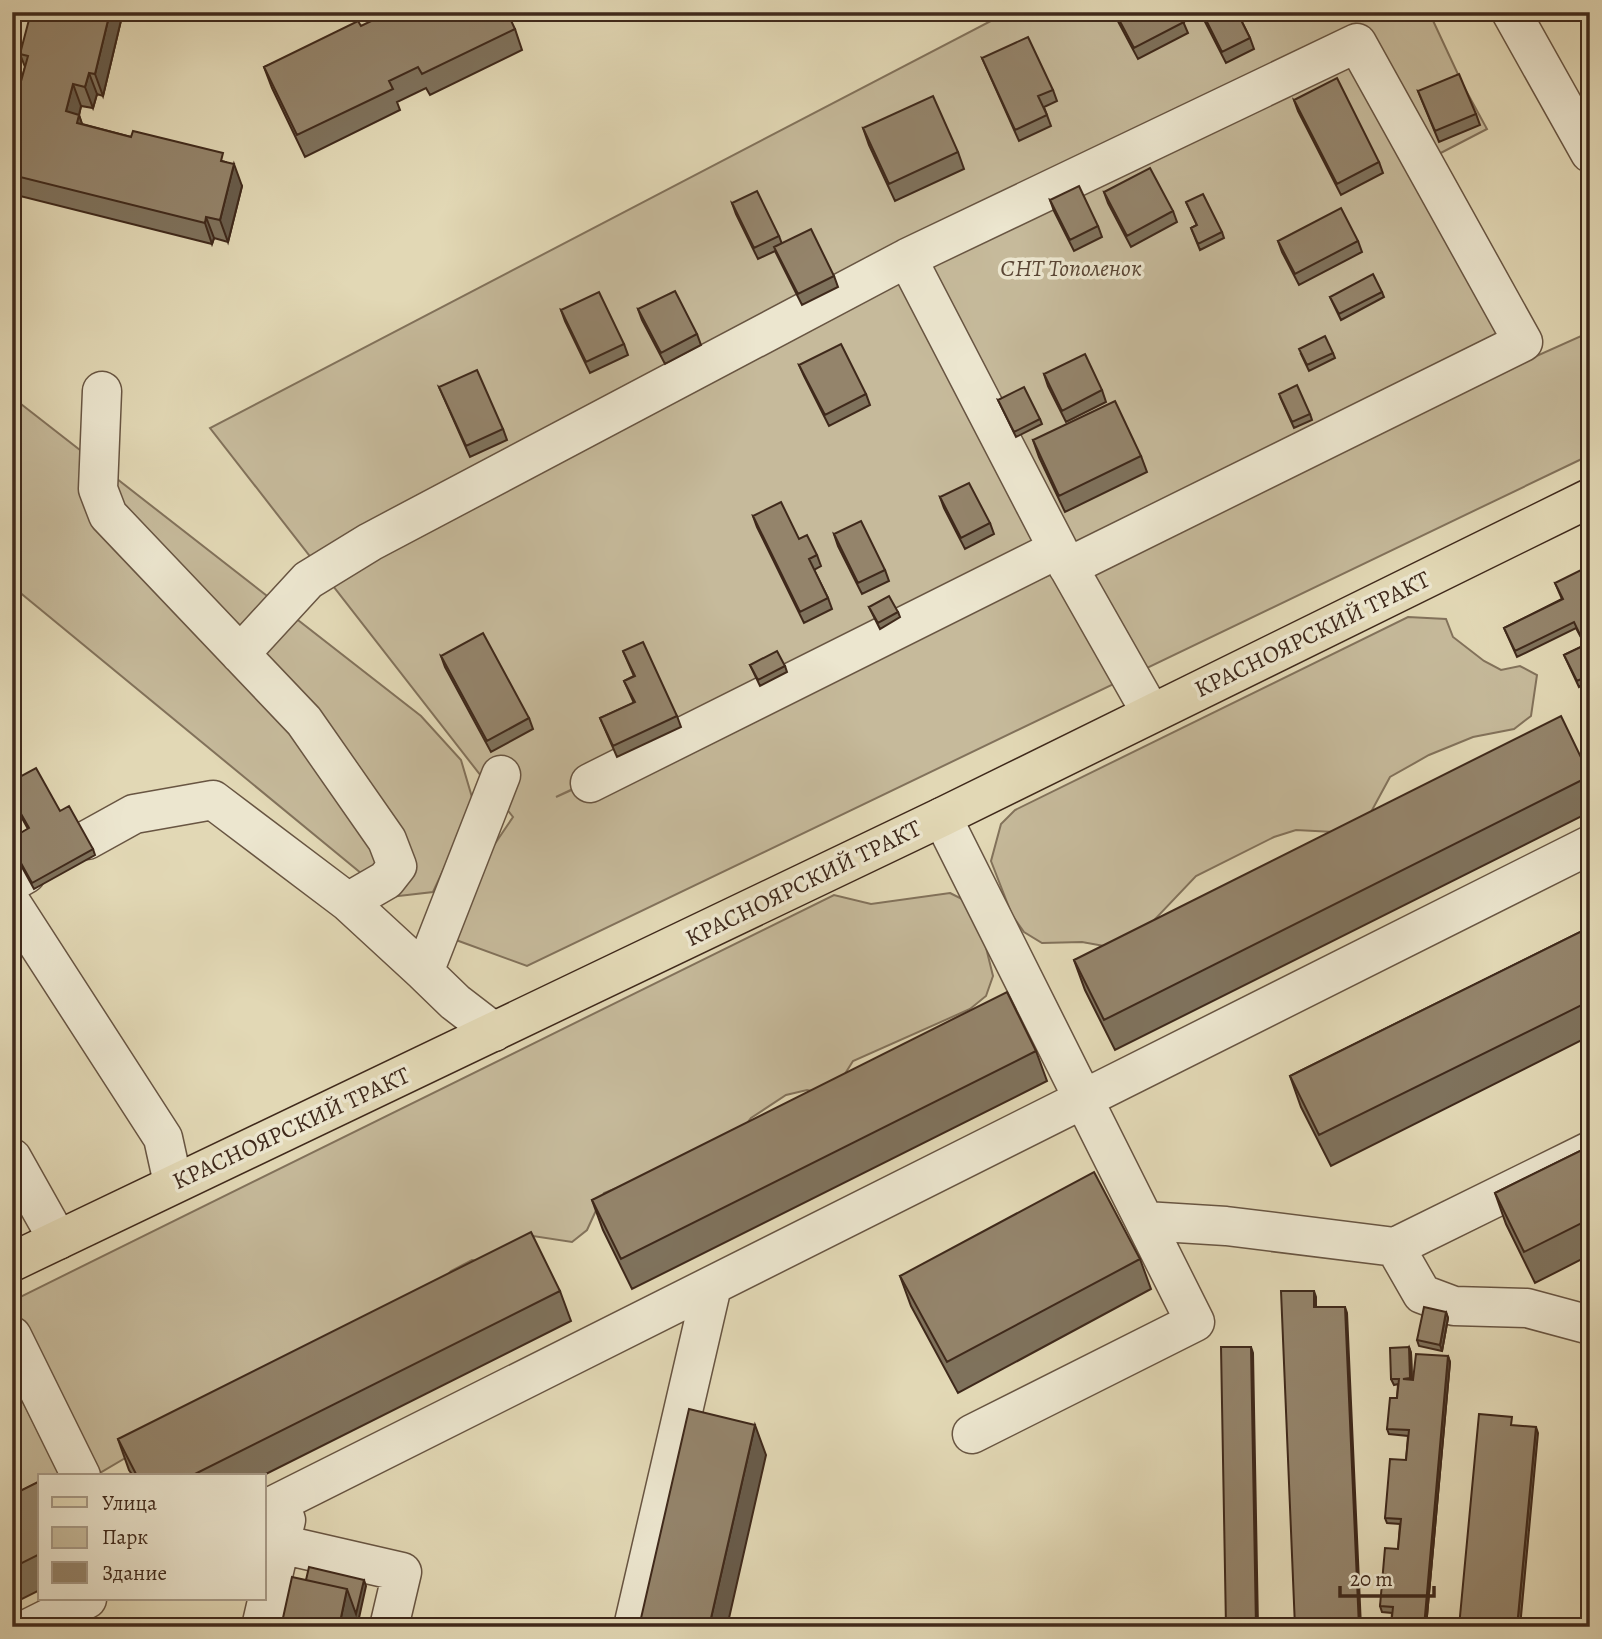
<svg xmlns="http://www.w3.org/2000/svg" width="1602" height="1639" font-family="Alegreya,serif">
<rect width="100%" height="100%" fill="#e2d8b5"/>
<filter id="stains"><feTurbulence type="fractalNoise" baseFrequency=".00286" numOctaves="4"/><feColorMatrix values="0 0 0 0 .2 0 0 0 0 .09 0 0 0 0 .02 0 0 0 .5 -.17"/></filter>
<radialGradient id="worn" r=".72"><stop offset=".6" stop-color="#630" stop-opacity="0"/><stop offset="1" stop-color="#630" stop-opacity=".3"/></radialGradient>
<path fill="#c6ba9b" stroke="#82725b" stroke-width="2" d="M1008,12H1429L1463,85L1487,129L1431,158L1525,335L556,797L1590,332V455L527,966L456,940L469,882L513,817L210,428Z
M12,397L421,716L461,760L474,804L433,892L390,897L12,586Z
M1408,617L1446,619L1453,637L1484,661L1501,670L1520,666L1537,675L1531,716L1514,729L1473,737L1429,755L1390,777L1371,812L1334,832L1296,830L1274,837L1196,876L1141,934L1104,946L1082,942L1042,943L1024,932L1012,915L991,861L1001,824L1015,810Z
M950,893L966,901L978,915L993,976L986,996L970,1009L853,1061L841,1080L827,1094L807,1090L786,1095L751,1118L738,1135L721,1146L604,1193L587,1230L572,1242L533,1236L493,1264L472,1260L451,1271L424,1300L149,1444L98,1474L15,1319L14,1300L834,895L871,904Z
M12,1380L59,1473V1476H40V1497L12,1515Z"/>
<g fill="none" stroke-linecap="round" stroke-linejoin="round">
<defs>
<path id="minor" d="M1511,12L1590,153
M907,258L1058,549L1151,713
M102,391L98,489L108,515L304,721L387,840L397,866L386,880L348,902
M240,654L308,580L370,542L907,258L1357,43L1523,342L1068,567
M590,783L1058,549
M942,817L1195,1322L972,1434
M87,840L134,814L213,800L348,902L424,972L455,1002L494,1032
M12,882L26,874
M12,904L163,1138L173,1183
M424,972L501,775
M12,1158L58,1240
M1145,1221L1226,1226L1395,1247L1422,1294L1454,1306L1527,1308L1590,1325
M1395,1247L1590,1151
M12,1336L81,1476
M264,1510L1590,845
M280,1544L402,1572L389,1627
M31,1627L87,1599
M261,1627L286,1520
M633,1627L712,1286"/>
<path id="major" d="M12,1262L942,817L1590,498"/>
</defs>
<use href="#minor" stroke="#685542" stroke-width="41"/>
<use href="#major" stroke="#3f291b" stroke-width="41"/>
<use href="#minor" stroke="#ece6cf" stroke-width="38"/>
<use href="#major" stroke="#e2d8b5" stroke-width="38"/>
</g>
<path fill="#7f725c" stroke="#3f291b" stroke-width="2" d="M123,12L103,96L97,94L93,108L81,106L79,115L82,124L226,162L242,186L228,242L214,238L212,244L12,194V87L20,85L25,67L20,54Z
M1113,12H1179L1188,33L1138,59Z
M1200,12H1237L1250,38L1254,49L1226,63Z
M361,26L515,29L522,50L430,95L426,88L397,102L400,110L305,157L272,88L264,67Z
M982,58L1053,90L1057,101L1044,107L1051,126L1019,141Z
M1418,91L1476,114L1480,125L1439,142Z
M1294,100L1379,162L1383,173L1341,195L1298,111Z
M863,128L958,152L964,169L895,201L869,145Z
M1104,192L1173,211L1177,222L1131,247L1108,203Z
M1050,200L1098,226L1102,237L1074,251L1054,211Z
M1186,202L1222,232L1224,238L1200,250L1191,228L1197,225Z
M732,203L779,236L782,244L834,276L838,287L802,305L775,251L758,259L736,214Z
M1278,241H1358L1362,252L1299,285L1282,252Z
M1382,292L1384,297L1341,320L1330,297Z
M638,309L697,334L701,345L665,364L642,320Z
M561,310L624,344L628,355L590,373L565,321Z
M1333,353L1335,358L1309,371L1301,354Z
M799,365L866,394L870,405L829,426L804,376Z
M1044,374L1102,390L1106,402L1066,422L1048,386Z
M439,387L503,429L507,440L470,457Z
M1281,399L1310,414L1312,420L1294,428Z
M998,400L1040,419L1042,424L1016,437Z
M1033,440L1141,456L1147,472L1065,512L1039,457Z
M940,497L990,523L994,534L965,549L944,508Z
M753,516L799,539L817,555L821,566L814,570L828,598L832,609L804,623L757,527Z
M834,534L885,570L889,581L862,594L838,546Z
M1555,583L1590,587V681L1579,687L1564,655L1585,645L1576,628L1517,657L1504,628L1562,599Z
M869,607L898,612L900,617L880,629Z
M623,651L677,716L681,727L617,757L600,718L634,703L624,681L634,676Z
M441,656L529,718L533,729L491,752L445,667Z
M750,665L785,666L787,672L760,686Z
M1590,775V812L1115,1050L1085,990L1074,960Z
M12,781L60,811L93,849L95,855L34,889L12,849V838L28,829L12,800Z
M1590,927V1036L1331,1166L1301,1107L1290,1076Z
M1036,1051L1047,1081L632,1289L603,1230L592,1200Z
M1590,1146V1255L1535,1283L1506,1224L1495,1193Z
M1140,1259L1151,1289L958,1393L911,1306L900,1276Z
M560,1291L571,1321L262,1476H133L129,1470L118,1439Z
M1446,1312L1448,1318L1442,1351L1419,1346L1417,1340Z
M1409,1347L1411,1353L1412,1380L1448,1356L1450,1362L1426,1627H1391L1392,1613L1382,1612L1380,1606L1398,1549L1400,1524L1387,1523L1385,1518L1406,1460L1408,1436L1389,1434L1387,1429L1397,1398L1398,1384L1394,1385L1391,1379Z
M40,1481V1590L12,1604V1495Z"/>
<path fill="#685c4b" stroke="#3f291b" stroke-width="2" d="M110,12H123L103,96L95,74Z
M89,73L97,94L93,108L85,87Z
M73,84L81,106L79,115L86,136L66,111Z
M234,164L242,186L228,242L220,220Z
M206,217L214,238L212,244L205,223Z
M1314,1291L1316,1297V1313L1314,1307Z
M1345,1307L1347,1313L1361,1627H1359Z
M1446,1312L1448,1318L1442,1351L1440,1345Z
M1251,1347L1253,1353L1258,1627H1256Z
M1409,1347L1411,1353L1412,1384L1410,1378Z
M1448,1356L1450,1362L1426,1627H1424Z
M755,1425L766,1455L727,1627H709Z
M1536,1427L1538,1433L1520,1627H1517Z
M364,1580L366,1586L357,1627H339L347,1589Z"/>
<path fill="#94846b" stroke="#3f291b" stroke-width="2" d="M31,12H110L95,74L89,73L85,87L73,84L66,111L79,115L77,123L131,137L133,131L223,153L221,161L234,164L220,220L206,217L205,223L12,175V87L13,83L20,85L28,56L20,54Z
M390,12H507L515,29L422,74L418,67L389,81L393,89L297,135L264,67L358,21L361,26Z
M1115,12H1179L1184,22L1134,48Z
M1202,12H1237L1250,38L1222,52Z
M1028,37L1053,90L1038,96L1047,115L1015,130L982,58Z
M1459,74L1476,114L1435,131L1418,91Z
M1337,78L1379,162L1337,184L1294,100Z
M933,96L958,152L889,184L863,128Z
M1150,168L1173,211L1127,236L1104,192Z
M1079,186L1098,226L1070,240L1050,200Z
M757,191L779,236L754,248L732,203Z
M1203,194L1222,232L1198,244L1191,228L1197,225L1186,202Z
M1341,208L1358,241L1295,274L1278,241Z
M811,229L834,276L798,294L774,247Z
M1373,274L1382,292L1339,314L1330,297Z
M675,291L697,334L661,353L638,309Z
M599,292L624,344L586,362L561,310Z
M1325,336L1333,353L1307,365L1299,349Z
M841,344L866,394L825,415L799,365Z
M1085,354L1102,390L1062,411L1044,374Z
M477,370L503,429L466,446L439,387Z
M1297,385L1310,414L1292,422L1279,394Z
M1024,387L1040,419L1014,432L998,400Z
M1115,401L1141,456L1059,496L1033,440Z
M969,483L990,523L961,538L940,497Z
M781,502L799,539L807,535L817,555L809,559L828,598L800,612L753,516Z
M861,521L885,570L858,583L834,534Z
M1581,570L1590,587V675L1577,681L1564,655L1585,645L1574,622L1515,651L1504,628L1563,599L1555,583Z
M889,596L898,612L878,623L869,607Z
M483,633L529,718L487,741L441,656Z
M643,642L677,716L613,746L600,718L635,702L624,681L635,676L623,651Z
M777,651L785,666L758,680L750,665Z
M1561,716L1590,776L1104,1020L1074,960Z
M36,768L60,811L69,806L93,849L32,883L12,847V838L29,828L12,798V781Z
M1590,927V1001L1319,1135L1290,1076Z
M1007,992L1036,1051L621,1259L592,1200Z
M1590,1146V1219L1524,1252L1495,1193Z
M1094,1172L1140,1259L947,1362L900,1276Z
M531,1232L560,1291L191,1476H137L118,1439Z
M1281,1291H1314V1307H1345L1359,1627H1295Z
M1424,1307L1446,1312L1440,1345L1417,1340Z
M1221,1347H1251L1256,1627H1226Z
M1409,1347L1410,1378L1403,1379L1413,1380L1416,1354L1448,1356L1424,1627H1391L1393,1607L1380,1606L1385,1548L1398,1549L1401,1519L1385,1518L1390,1459L1406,1460L1409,1430L1387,1429L1390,1398H1397L1399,1379H1391L1390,1348Z
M689,1409L755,1425L709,1627H639Z
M1479,1414L1512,1417L1511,1425L1536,1427L1517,1627H1459Z
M40,1481V1554L12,1568V1495Z
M309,1567L364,1580L356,1614L347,1589L306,1580Z
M292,1577L347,1589L339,1627H281Z"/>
<g text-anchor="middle" stroke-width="7" stroke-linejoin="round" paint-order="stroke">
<g font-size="24" font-style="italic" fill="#5a4635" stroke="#ece6cf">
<text x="1071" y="276">СНТ Тополенок</text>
</g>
<g font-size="24" fill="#3f291b" stroke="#ece6cf">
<text transform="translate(1312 634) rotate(-26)" y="8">КРАСНОЯРСКИЙ ТРАКТ</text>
<text transform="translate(803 883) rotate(-26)" y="8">КРАСНОЯРСКИЙ ТРАКТ</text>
<text transform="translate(291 1128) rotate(-25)" y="8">КРАСНОЯРСКИЙ ТРАКТ</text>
</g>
</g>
<rect width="1602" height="1639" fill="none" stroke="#e2d8b5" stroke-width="42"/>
<rect x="14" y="14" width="1574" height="1611" fill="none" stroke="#3f291b" stroke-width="3.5"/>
<rect x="21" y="21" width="1560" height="1597" fill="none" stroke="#3f291b" stroke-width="2"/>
<rect x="38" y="1474" width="228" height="126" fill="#ece6cf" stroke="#a79a87" stroke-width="2"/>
<rect x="52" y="1497" width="35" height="10" fill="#e2d8b5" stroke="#a79a87" stroke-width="2"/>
<text x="102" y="1510" font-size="21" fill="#3f291b">Улица</text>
<rect x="52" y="1527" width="35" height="21" fill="#c6ba9b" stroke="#a79a87" stroke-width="2"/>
<text x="102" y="1544" font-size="21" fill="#3f291b">Парк</text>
<rect x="52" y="1562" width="35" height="21" fill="#94846b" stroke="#a79a87" stroke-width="2"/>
<text x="102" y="1580" font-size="21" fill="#3f291b">Здание</text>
<path d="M1340 1586v10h94v-10" fill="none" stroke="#3f291b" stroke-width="3.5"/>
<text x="1350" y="1586" font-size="21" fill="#3f291b" stroke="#ece6cf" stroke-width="5" paint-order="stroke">20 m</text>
<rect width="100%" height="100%" filter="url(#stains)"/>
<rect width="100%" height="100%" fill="url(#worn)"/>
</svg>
